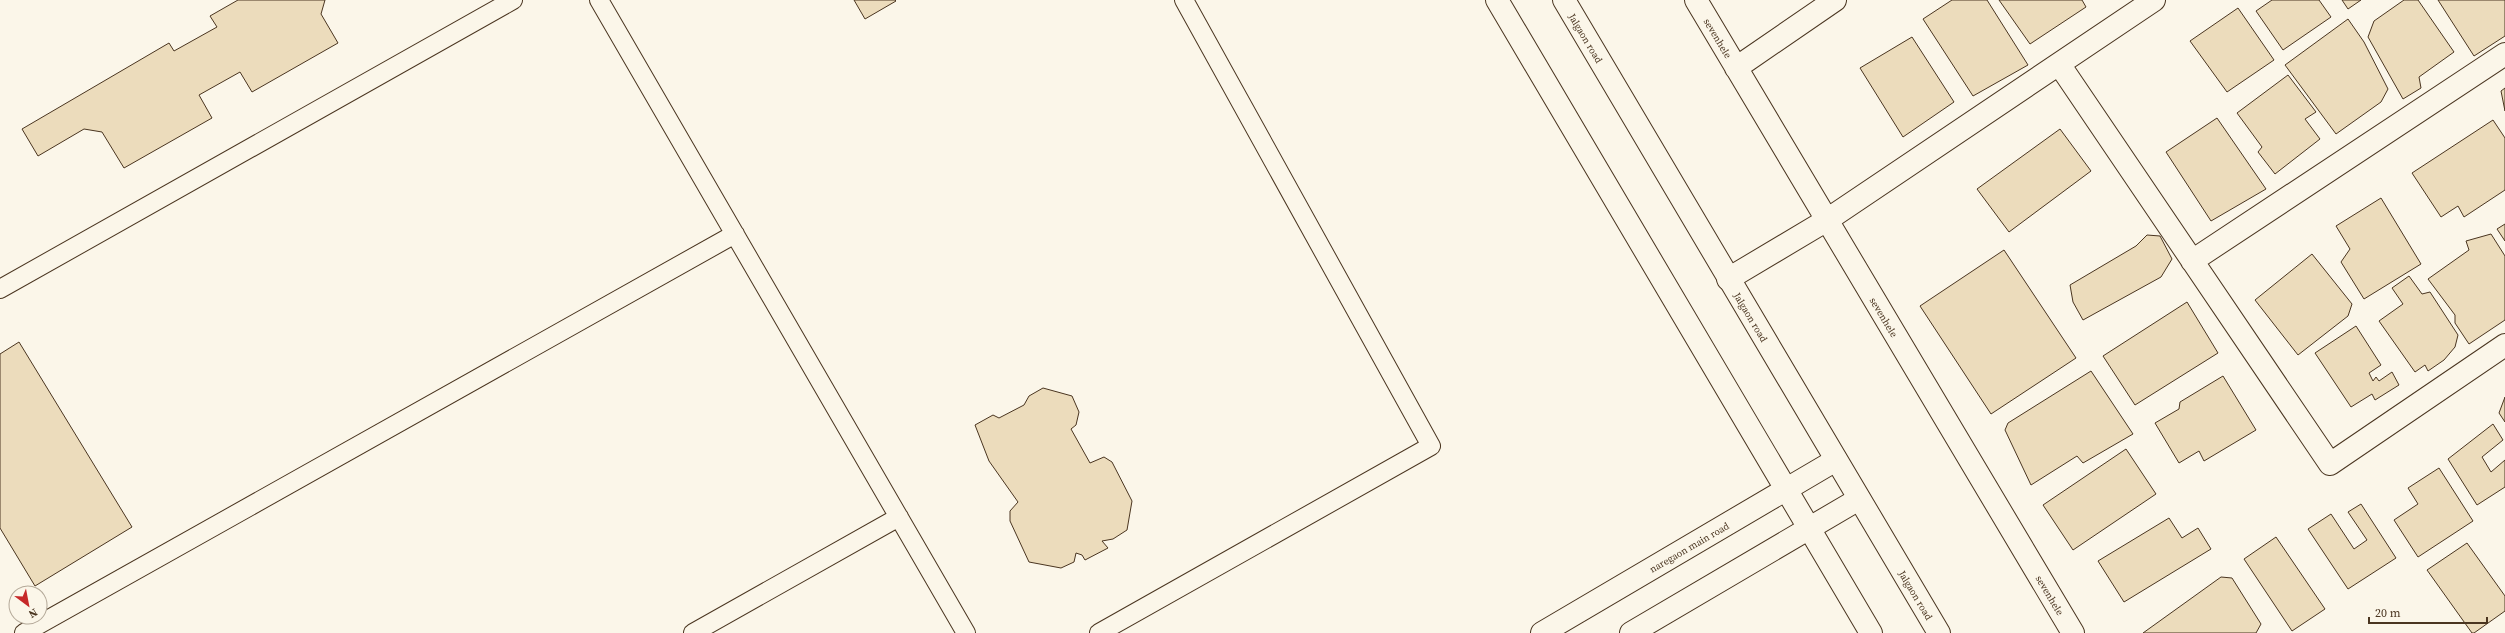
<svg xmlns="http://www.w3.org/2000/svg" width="2505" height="633" font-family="'Source Serif 4',serif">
<rect width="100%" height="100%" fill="#fbf6e9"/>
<path fill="#ecdcbc" stroke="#4a3520" d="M238,0H325L321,14L338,43L252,92L240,72L199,95L212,118L124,168L102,132L84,129L38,156L22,129L169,43L174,51L217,27L210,16Z
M854,0H895L896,1L865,19Z
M1952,0H1987L2028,65L1973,96L1923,19Z
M1999,0H2082L2086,7L2030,44Z
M2272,0H2319L2331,17L2283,50L2256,11Z
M2342,0H2361L2348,9Z
M2404,0H2418L2454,52L2419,77L2421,88L2403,99L2368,37L2374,21Z
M2438,0H2505V36L2474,56Z
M2238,8L2274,60L2227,92L2190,41Z
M2348,19L2364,42L2388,89L2381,102L2336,134L2285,65Z
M1912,37L1954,102L1903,137L1860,68Z
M2288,75L2316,112L2305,119L2320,139L2275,174L2258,152L2262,147L2237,113Z
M2505,88V111L2501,91Z
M2217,118L2266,189L2211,221L2166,152Z
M2493,120L2505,138V190L2464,217L2458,206L2441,217L2412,173Z
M2060,129L2091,171L2009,232L1977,189Z
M2381,198L2421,264L2364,299L2341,262L2350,249L2336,226Z
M2505,224V241L2497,229Z
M2491,234L2505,256V320L2469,344L2455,323V315L2428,279L2469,250L2466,241Z
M2147,235L2160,236L2172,259L2161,277L2083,320L2073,302L2070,285L2136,246Z
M2004,250L2076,358L1991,414L1920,306Z
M2312,254L2352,304L2348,316L2298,355L2255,300Z
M2409,276L2422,294L2430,292L2458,335L2455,347L2444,360L2428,371L2425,365L2415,372L2379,321L2403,304L2392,288Z
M2187,302L2218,353L2135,405L2103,356Z
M2356,326L2381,365L2369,373L2373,381L2376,377L2379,381L2392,372L2399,385L2375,400L2372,394L2351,407L2315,353Z
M19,342L132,527L35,586L0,528V354Z
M2091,371L2133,434L2083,463L2077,456L2031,485L2005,430L2008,423Z
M2223,376L2256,430L2204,461L2199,451L2179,463L2155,423L2179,409L2180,402Z
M1043,388L1072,396L1079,412L1076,425L1071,429L1090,463L1104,457L1112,462L1132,501L1127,530L1113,539L1102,541L1108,548L1085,560L1082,555L1076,553L1074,562L1061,568L1029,562L1010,521V511L1018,502L989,461L975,425L993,415L999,418L1024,405L1029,396Z
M2505,397V422L2499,413Z
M2493,424L2503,440L2482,457L2491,472L2505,460V487L2477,505L2448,459Z
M2126,449L2156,494L2073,550L2043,505Z
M2439,468L2473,521L2418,557L2394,520L2418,504L2408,488Z
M2361,504L2396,558L2348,589L2308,529L2331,514L2354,549L2367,540L2348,512Z
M2169,518L2182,538L2198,528L2211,549L2124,602L2098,561Z
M2276,537L2325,609L2292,631L2244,559Z
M2467,543L2505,596V611L2474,633H2472L2427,570Z
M2221,577L2232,578L2261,624L2256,633H2143Z"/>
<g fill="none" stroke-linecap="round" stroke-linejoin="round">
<defs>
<path id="lane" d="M599,0L966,633
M0,289L513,0
M24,633L735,234
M693,633L899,517
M1099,633L1431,446L1184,0"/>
<path id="street" d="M1696,0L2073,633
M2059,64L2330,464L2505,345
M1736,68L1835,0
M2192,261L2505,54
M1728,279L1827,220L2154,0"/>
<path id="secondary" d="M1542,633L1836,460
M1631,633L1859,499"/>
<path id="highway" d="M1497,0L1871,633
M1564,0L1939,633"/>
</defs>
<use href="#lane" stroke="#4a3520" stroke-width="20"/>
<use href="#street" stroke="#4a3520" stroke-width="24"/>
<use href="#secondary" stroke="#4a3520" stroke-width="24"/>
<use href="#highway" stroke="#4a3520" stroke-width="24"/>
<use href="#lane" stroke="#fbf6e9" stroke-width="18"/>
<use href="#street" stroke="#fbf6e9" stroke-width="22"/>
<use href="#secondary" stroke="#fbf6e9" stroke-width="22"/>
<use href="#highway" stroke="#fbf6e9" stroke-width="22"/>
</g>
<g text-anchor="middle" stroke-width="3" stroke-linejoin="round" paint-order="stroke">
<g font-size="10" fill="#4a3520" stroke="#fbf6e9">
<text transform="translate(1586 38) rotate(59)" y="4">Jalgaon road</text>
<text transform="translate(1718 38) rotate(59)" y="4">sevenhele</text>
<text transform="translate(1751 317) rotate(59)" y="4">Jalgaon road</text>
<text transform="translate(1884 317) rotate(59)" y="4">sevenhele</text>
<text transform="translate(1689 547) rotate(-30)" y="4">naregaon main road</text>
<text transform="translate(1916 595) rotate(59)" y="4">Jalgaon road</text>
<text transform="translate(2050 595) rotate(59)" y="4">sevenhele</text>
</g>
</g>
<g transform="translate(28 605) rotate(148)"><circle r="19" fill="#fbf6e9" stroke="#b4a999"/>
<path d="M0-3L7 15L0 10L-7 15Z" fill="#c62828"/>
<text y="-6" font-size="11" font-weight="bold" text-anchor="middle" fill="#4a3520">N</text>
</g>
<path d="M2369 617v6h118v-6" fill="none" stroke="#4a3520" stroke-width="2"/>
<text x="2375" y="617" font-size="12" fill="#4a3520" stroke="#fbf6e9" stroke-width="3" paint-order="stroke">20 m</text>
</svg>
